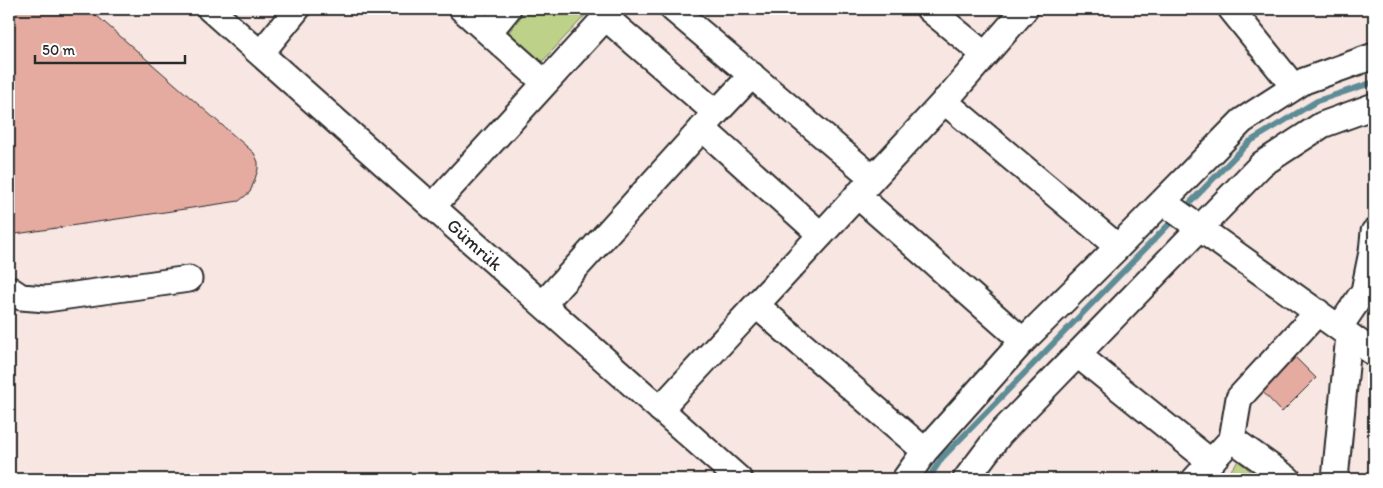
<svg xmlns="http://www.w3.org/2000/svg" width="1383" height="488" font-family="Itim,sans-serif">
<rect width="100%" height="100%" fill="#f7e6e2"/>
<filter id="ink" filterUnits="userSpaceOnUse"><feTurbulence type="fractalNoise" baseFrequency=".02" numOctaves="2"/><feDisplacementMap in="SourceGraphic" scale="10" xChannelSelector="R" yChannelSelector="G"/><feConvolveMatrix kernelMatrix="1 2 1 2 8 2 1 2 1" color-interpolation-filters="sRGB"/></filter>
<g filter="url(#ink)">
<path fill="#bdd288" stroke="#747e5a" d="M527,9H591L539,65L505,37Z
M1238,461L1261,479H1224Z"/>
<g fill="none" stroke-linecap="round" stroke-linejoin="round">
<path stroke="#5d8c96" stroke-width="6" d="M1183,210L1249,142L1317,101L1374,82
M928,479L942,458L1176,217"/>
</g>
<path fill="#e5aba0" stroke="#2b2b2b" d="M9,9H89L254,153L258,162V169L255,179L250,192L239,201L9,235Z
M1292,354L1316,378L1282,412L1258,387Z"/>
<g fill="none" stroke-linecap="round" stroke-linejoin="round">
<defs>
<path id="minor" d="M210,9L739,479
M462,9L545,83
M673,9L873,178
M929,9L985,55
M1231,9L1294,87
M605,17L716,113
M489,32L508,9
M261,53L297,9
M944,101L1118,247
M702,128L821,235
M857,195L1023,341
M1163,202L1374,353
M433,206L613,9
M9,289L21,297L46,299L189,279
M543,304L716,113L752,75
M756,305L925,451
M1339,328L1364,291L1372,252L1374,232
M1078,355L1211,462
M660,409L952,93L1025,9
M1232,439L1288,479
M905,479L925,451L1023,341L1118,247L1242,121L1304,81L1374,56
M966,479L1000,434L1262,164L1322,125L1374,106
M1195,479L1232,439L1239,398L1318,312
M1335,479L1349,335"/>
</defs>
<use href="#minor" stroke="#2b2b2b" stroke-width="29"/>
<use href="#minor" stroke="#fff" stroke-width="25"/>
</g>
</g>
<g text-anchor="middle" stroke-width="4" stroke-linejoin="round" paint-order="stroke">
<g font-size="19" fill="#2b2b2b" stroke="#fff">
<text transform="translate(475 244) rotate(42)" y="7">Gümrük</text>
</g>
</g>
<rect width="1383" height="488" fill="none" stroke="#fff" stroke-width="30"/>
<rect x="15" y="15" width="1353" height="458" fill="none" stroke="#2b2b2b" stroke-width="2" filter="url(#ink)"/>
<path d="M35 55v8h150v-8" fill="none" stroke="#2b2b2b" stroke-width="2.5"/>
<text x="42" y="55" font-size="15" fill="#2b2b2b" stroke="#ffffff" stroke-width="4" paint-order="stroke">50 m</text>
</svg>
